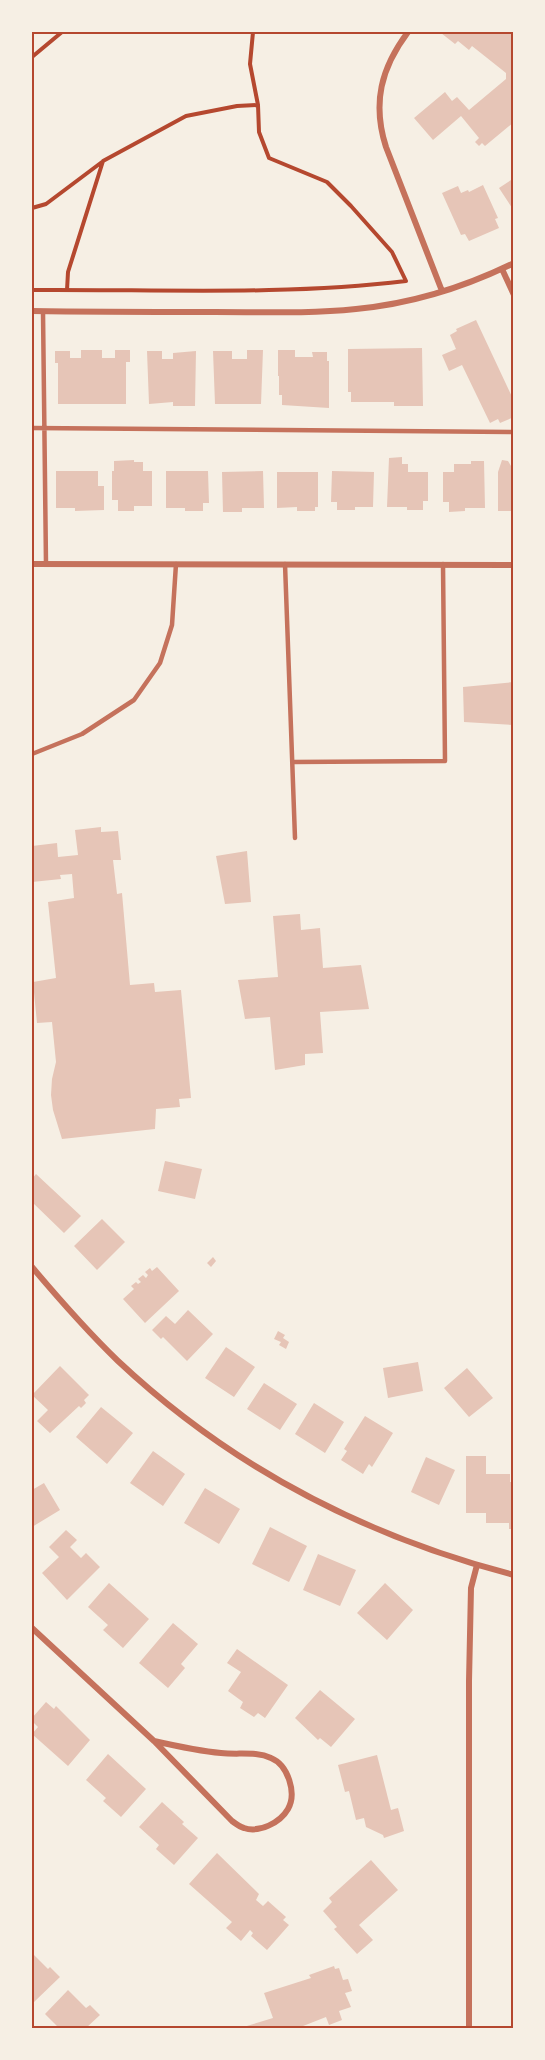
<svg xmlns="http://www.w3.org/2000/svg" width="545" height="2060" font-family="Jost,sans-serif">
<rect width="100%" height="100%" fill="#f6efe4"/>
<path fill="#e6c5b7" d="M442,32H514V122L485,146L482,143L479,146L475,142L479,138L461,116L433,140L414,118L445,92L452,101L457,97L469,110L506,79V73L472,46L469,50L458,41L455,44L441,33Z
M514,178V211L499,188Z
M483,185L498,218L495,219L499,228L469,241L465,234L461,235L442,193L458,186L461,193L468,190L469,192Z
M476,320L514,401V417L500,423L498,419L490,423L462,365L449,371L442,355L456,349L450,335L457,331L456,329Z
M422,348L423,406H394V402H351V392H348V349Z
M81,350H102V358H115V350H130V362H126V404H58V363H55V351H70V358H81Z
M247,350H263L261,404H215L213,351H232V359H247Z
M278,350H295V357H313L312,352H327V361H329V408L282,405V395H279V376H278Z
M147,351H162V359H173V353L196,351L195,406H173V402L149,404Z
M402,457V464H408V472H428V501H423V510H407V507H387L389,458Z
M134,460V462H143V471H152V506H134V511H118V500H112V471H114V461Z
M502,460L508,461L511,466H514V511H498V472Z
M471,461H484L485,508H465V511L449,512V502H443V472H454V464H471Z
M56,471H98V486H104V510L75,511V508H56Z
M166,471H208L209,503H203V511H185V508H166Z
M263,471L264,508H242V512H223L222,472Z
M332,471L374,472L373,507H355V510H337V502H331Z
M277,472H318V507H315V511H297V507L277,508Z
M514,682V725L464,722L463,687Z
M101,827V832L118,831L121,860H113L117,894L122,893L130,985L154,983L155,992L181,990L191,1098L179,1099L180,1107L156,1109L155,1129L62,1139L53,1110L51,1095L52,1079L56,1062L52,1022L37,1023L33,982L56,978L48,902L74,898L72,874L60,875L61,879L32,882V846L57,843L58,857L78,855L75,830Z
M247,851L251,902L225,904L216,856Z
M300,914L301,930L320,928L323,968L361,965L369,1009L320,1012L323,1053L305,1054V1065L275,1070L270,1017L245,1019L238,980L278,977L273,916Z
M511,980H514V1032H511Z
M165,1161L202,1169L195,1199L158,1191Z
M36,1174L81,1216L64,1233L32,1202V1179Z
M102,1219L125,1242L97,1270L74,1246Z
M213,1257L216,1261L211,1267L207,1263Z
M157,1267L179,1291L145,1323L123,1299L134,1289L131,1286L136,1282L138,1284L141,1282L138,1279L143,1275L146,1278L148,1275L145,1272L150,1268L152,1271Z
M188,1310L213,1334L187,1361L163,1337L161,1339L152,1330L166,1316L175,1324Z
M278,1331L285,1335L283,1338L289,1342L286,1349L279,1345L281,1342L274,1339Z
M226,1347L255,1367L234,1397L205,1378Z
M418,1362L423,1391L388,1398L383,1368Z
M60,1366L89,1395L84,1400L86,1403L81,1408L79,1406L50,1433L37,1421L48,1410L32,1395Z
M467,1368L493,1398L469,1417L444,1388Z
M264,1383L297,1404L280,1430L247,1409Z
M314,1403L344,1422L325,1453L295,1434Z
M101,1407L133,1433L107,1464L76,1437Z
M365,1416L393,1433L372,1467L369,1464L363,1474L341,1460L347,1451L344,1449Z
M153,1451L185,1474L163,1506L130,1483Z
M466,1456H486V1474H510V1482H514V1529H509V1523H486V1513H466Z
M426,1457L455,1470L439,1505L411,1492Z
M44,1483L60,1510L32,1527V1490Z
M205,1488L240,1509L219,1544L184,1523Z
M270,1527L307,1546L289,1582L252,1564Z
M66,1530L77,1540L70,1547L81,1558L86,1553L100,1567L67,1600L42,1573L59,1557L49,1547Z
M318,1554L356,1570L340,1606L303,1590Z
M109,1583L149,1619L123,1648L103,1630L108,1625L88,1607Z
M385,1583L413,1610L387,1640L357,1613Z
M173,1623L198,1644L181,1664L185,1668L168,1688L139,1663Z
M237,1649L288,1685L265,1718L258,1713L254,1717L240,1708L243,1702L228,1691L241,1672L227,1663Z
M320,1690L355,1719L331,1747L320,1738L318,1740L295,1718Z
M46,1702L54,1709L56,1706L90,1740L68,1766L32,1734L38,1727L32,1721V1718Z
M108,1754L146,1789L121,1817L103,1801L106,1798L86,1780Z
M377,1755L391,1810L398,1808L404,1831L384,1838L383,1835L366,1827L364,1818L356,1820L349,1791L345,1792L338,1765Z
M162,1802L184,1822L182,1824L198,1838L174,1865L156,1849L159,1845L139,1827Z
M217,1853L259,1894L256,1900L263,1906L268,1901L286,1917L283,1920L289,1925L267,1950L251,1936L253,1933L250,1930L241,1941L226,1928L232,1922L189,1884Z
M371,1860L398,1890L359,1925L373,1940L357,1954L334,1929L337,1927L323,1911L332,1902L329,1898Z
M32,1953L48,1969L50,1967L60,1977L34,2002L32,1999Z
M334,1966L335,1969L339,1968L343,1980L348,1979L352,1991L345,1993L351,2007L339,2011L342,2020L329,2025L326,2017L298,2028H240L273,2018L264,1993L311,1978L309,1975Z
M68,1990L86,2008L90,2005L100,2015L86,2028H59L45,2014Z"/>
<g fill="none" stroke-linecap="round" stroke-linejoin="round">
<path stroke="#b5482f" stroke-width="4" d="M253,32L250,64L258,105
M32,57L62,32
M32,208L46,204L102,162
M32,290C156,289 282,296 406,281L392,252L351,206L327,182L269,158L259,132L258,105L237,106L186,116L103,161L68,272L67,290"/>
<path stroke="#c5725c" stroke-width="4.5" d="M43,312L46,564
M32,428L514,432
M285,564L295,838
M32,754L82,734L134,700L160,663L172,625L176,564
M293,762L445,761L443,564"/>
<path stroke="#c5725c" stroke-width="6" d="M408,32C381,68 372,103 386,147L442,291
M502,269L514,295
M32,311C93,312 154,312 215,312C262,312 309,314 356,309C410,304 465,287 514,263
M32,564L514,565
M32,1267C59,1299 87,1331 118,1361C231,1467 363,1536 514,1575
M32,1628L154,1741L232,1821C236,1824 240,1827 244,1828C259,1833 280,1823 288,1809C297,1793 288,1765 271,1758C256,1751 238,1755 221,1753C198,1751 176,1746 154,1741
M469,2028V1681L471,1588L477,1565"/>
</g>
<rect width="545" height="2060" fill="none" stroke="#f6efe4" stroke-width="66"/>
<rect x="33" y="33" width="479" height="1994" fill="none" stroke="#b5482f" stroke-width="2"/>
</svg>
